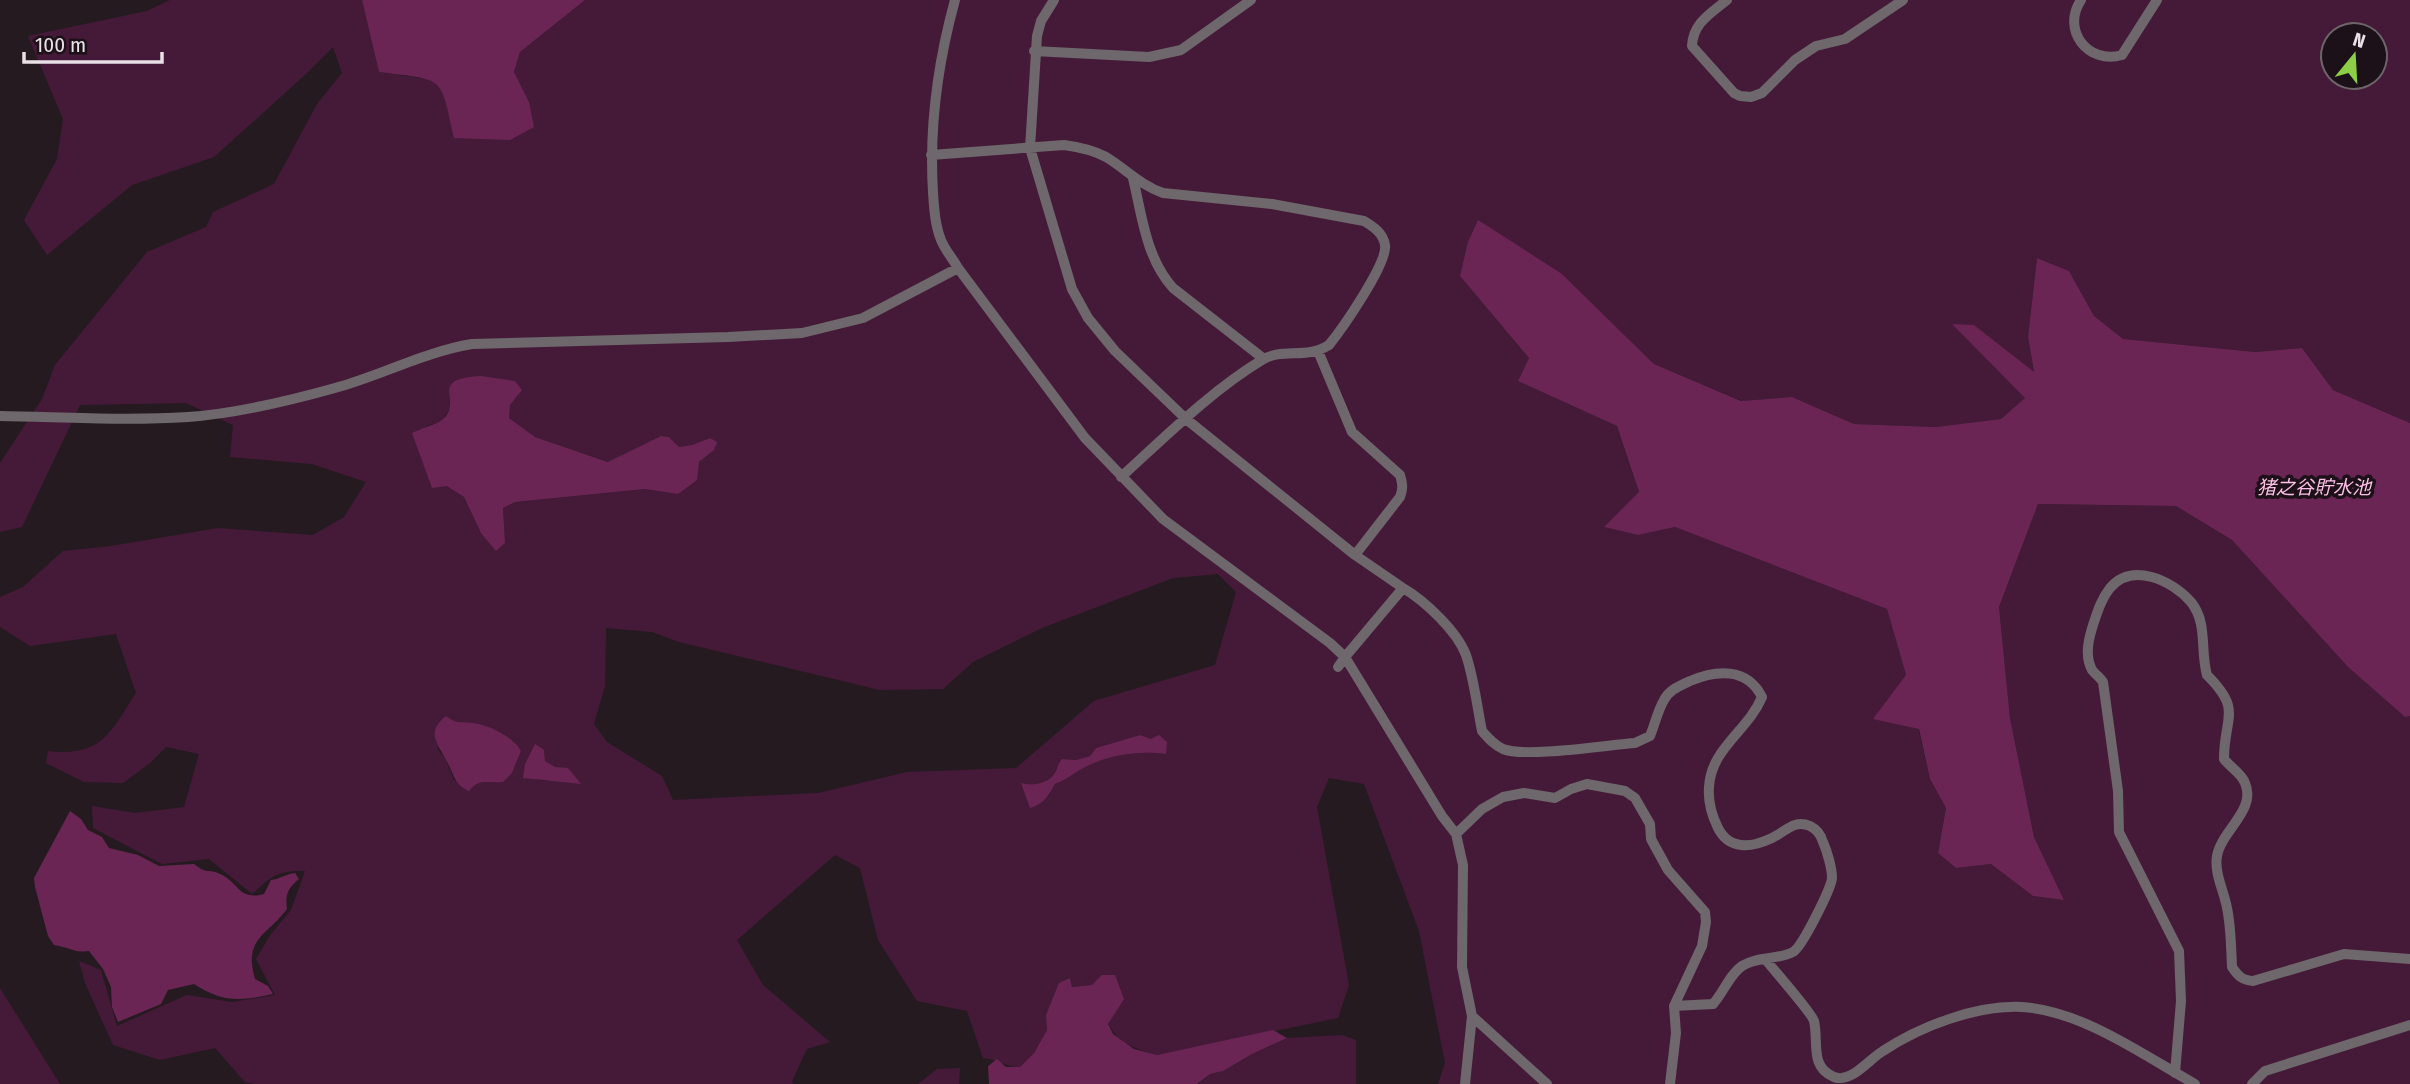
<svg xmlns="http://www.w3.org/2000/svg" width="2410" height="1084" font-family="'Fira Sans Condensed','Noto Sans JP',sans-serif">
<rect width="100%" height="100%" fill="#261a21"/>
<path fill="#451a38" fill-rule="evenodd" d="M170,0H362L379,72L433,80L444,91L529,102L514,72L520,52L585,0H2410V423L2333,390L2302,348L2255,352L2122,339L2094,316L2069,271L2037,258L2028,337L2034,373L1974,325L2026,398L2001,419L1936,427L1854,424L1792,397L1742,401L1654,364L1562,274L1460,276L1529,358L1518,381L1617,426L1639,493L1604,527L1638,535L1675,527L1887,609L1906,675L1930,779L1946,808L1938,853L1956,868L1991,864L2033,896L2064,900L2034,837L2010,718L1999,607L2038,504L2176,506L2232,540L2348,667L2405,717L2410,716V1084H1438L1445,1063L1419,931L1364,784L1329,778L1317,807L1349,985L1338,1018L1157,1055C1108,1042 1110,1028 1092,985L1072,987L1070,978L1046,1014L1047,1030L1034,1053L1020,1067C1005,1067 997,1059 983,1058L967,1011L917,1001L878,940L860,868L835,855L737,940L763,985L830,1042L807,1049L792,1081L793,1084H254L245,1082L215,1048L160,1060L113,1045L85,983L79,961L101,970L117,1026L187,995L232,1002L275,995L256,959L271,934L291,910L305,871C277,870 272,876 252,894L209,859L162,864L93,828L92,806L135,813L184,807L199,754L166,747L150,763L123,783L84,782L46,763L48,751C102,757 110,733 136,693L116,634L30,646L0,627V597L23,587L63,551L111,546L218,528L313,535L344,517L366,482L312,464L230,457L233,425L186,403L80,405L22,527L0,532V463L42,399L55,365L147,252L206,227L213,212L274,184L317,104L342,73L333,47L306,74L214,157L132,185L47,255L24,220L57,159L63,119L28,36L147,11ZM2333,35H2375V77H2333ZM449,389L521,390L510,405L509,418L535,437L609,462L661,436L669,437L679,447L692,445L710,438L714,450L699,462L678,494L645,489L515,502L503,508L505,543L481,533L464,497L447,485L432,487L427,426L442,421L450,408ZM1218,574L1236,592L1215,665L1094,701L1016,768L907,772L818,793L673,800L662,776L607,742L594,724L605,686L606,628L652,632L679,642L880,690L943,689L973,662L1042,628L1173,578ZM455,723C477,723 510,730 521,751L512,773L496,783L482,781L474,784L454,780L446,760L437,748ZM1140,735L1151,739L1166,754C1135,750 1101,756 1074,773C1067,778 1063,781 1055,784L1049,795L1037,806L1022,784C1032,786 1048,784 1054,774C1058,769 1057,764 1062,759L1076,760L1090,756L1096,748ZM544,750L545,761L580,783L538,780Z
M0,988L60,1084H0Z
M1342,1035L1356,1040V1084H1194H1198L1210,1074L1223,1071L1252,1054L1287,1038Z
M960,1068L959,1084H918L937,1069Z"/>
<path fill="#6a2555" d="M362,0H585L520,52L514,72L529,102L534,127L510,140L454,138C440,73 445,81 379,72Z
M1478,220L1562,274L1654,364L1741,401L1792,397L1854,424L1936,427L2001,419L2025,398L1952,324L1974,325L2034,372L2028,337L2037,258L2069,271L2094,316L2123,339L2255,352L2302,348L2333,390L2410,423V716L2405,717L2348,667L2232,540L2176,506L2038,504L1999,607L2010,718L2034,837L2064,900L2033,896L1991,864L1956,868L1938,853L1946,808L1930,779L1919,729L1873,719L1906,675L1887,609L1675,527L1638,535L1604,527L1639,492L1617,426L1518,381L1529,358L1460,276L1468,242Z
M481,376L515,381L522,390L510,405L509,418L535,437L608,462L661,436L669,437L679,447L692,445L710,438L717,442L714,450L699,462L697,480L678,494L645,489L515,502L503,508L505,543L496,551L481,533L464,497L447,486L432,488L412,433C418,430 439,423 442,420C465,401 425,379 481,376Z
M446,716C458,725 459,721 473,723C489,725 514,737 521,751L512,773L503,782C489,784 479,777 469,791C453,784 454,773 446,760C437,743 426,732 446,716Z
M1140,735L1151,739L1159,735L1167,742L1166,754C1136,750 1101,756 1075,773C1067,778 1063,781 1055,784C1049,795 1043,805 1030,808L1021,783C1031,786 1048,784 1054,774C1058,769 1057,764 1062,759L1076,760L1090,756L1096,748Z
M535,744L544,750L545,761L555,767L568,768L581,784L523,778L525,764Z
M70,811L81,819L88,830L102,837L109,848L138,855L159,866L194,864C207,875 208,868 220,874C239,882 238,901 264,894L271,880C280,879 286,874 295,873L299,879C288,888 285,894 287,909C267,936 243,938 255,979L268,986L273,994C241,1001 223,1003 194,984L168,990L161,1004L118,1022L112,1007L111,987L103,969L89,951C73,953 69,947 54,945L48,936L35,887L34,878Z
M1102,975H1115L1124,999L1108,1024L1113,1034L1134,1049L1157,1055L1273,1030L1287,1038L1252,1054L1223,1071L1210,1074L1197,1084H989L988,1066L997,1059L1006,1067H1020L1034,1053L1047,1030L1046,1015L1059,983L1070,978L1072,987L1092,985Z"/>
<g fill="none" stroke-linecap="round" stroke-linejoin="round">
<path stroke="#6e676b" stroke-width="10" d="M955,0C938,62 929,128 933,192C934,208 935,225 941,240C945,250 953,259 958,268L1085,438L1163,519L1330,643L1345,657L1338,667
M1054,0L1041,21L1037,36L1030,148L1072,289L1088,318L1115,351L1186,419L1355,555L1403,588
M1727,0C1710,14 1693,23 1692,46L1734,93L1740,96L1751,97L1762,93L1795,60L1816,46L1845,39L1903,0
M2081,0C2061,30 2088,65 2122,55L2157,0
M1034,51L1149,57L1181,50L1251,0
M931,155L1064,145C1079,147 1093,150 1106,157C1126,169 1140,185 1163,193L1272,204L1364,221C1374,227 1383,233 1385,245C1388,263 1342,329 1329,345C1305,360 1283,347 1262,360C1212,390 1165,437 1121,477
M1133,178C1142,216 1146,258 1173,288L1264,359
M1318,351L1352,432L1400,475C1403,484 1403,489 1400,497L1355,555
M0,416C62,417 125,421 188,417C232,414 292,400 335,388C382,375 424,352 472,344L728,337L802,333L863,318L958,268
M1456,834L1482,809L1503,797L1524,793L1555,798L1571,789L1587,784L1625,791L1635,798L1650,824L1651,839L1668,870L1705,912L1706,922L1702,946L1674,1006L1676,1033L1670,1084
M1765,959C1773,969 1812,1013 1814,1021C1819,1041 1809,1067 1834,1077C1851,1084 1869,1059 1883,1051C1921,1026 1976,1005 2022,1007C2083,1011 2143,1055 2195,1084
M1472,1016L1547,1084
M2175,1073L2181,1001L2179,951L2119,832L2118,791L2103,682C2100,677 2095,674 2092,670C2084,655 2089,637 2094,622C2098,610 2102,598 2110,588C2132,562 2172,580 2191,602C2208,623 2200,651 2207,675C2243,711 2224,716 2224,759C2230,767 2242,774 2245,783C2257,810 2221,831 2217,856C2214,873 2224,891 2227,908C2231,927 2231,947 2232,967C2238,976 2242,980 2253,981L2344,954L2410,959
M1465,1084L1472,1016L1462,967L1463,865L1456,834L1442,816L1345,657L1403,588C1425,601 1457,631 1466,655C1474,679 1477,706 1482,731C1488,738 1494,745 1503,749C1525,758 1607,745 1635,743L1650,736C1655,724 1658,710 1664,700C1670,689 1680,686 1690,681C1716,670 1747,667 1762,697C1748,731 1711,748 1709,787C1708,800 1712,816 1718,828C1729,850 1751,848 1772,838C1785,832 1794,819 1810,826C1816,829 1821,835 1823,842C1827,851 1832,868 1832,878C1831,889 1802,947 1793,952C1778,960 1757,956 1742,966C1729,975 1724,992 1713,1004L1674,1006
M2252,1084L2265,1071L2410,1025"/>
</g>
<g text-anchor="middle" stroke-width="7" stroke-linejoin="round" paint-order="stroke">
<g font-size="19" font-style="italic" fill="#fdbfe6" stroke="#1c1118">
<text x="2314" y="494">猪之谷貯水池</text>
</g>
</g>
<g transform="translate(2354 56) rotate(18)"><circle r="33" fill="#1c1118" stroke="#6e646a" stroke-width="2"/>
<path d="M0-5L12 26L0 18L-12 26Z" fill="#8cce45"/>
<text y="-10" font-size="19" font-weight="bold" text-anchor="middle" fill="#e9e1e6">N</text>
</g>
<path d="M24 52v10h138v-10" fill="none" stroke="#e9e1e6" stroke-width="3.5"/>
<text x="35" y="52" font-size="21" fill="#e9e1e6" stroke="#1c1118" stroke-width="5" paint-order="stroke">100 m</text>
</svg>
